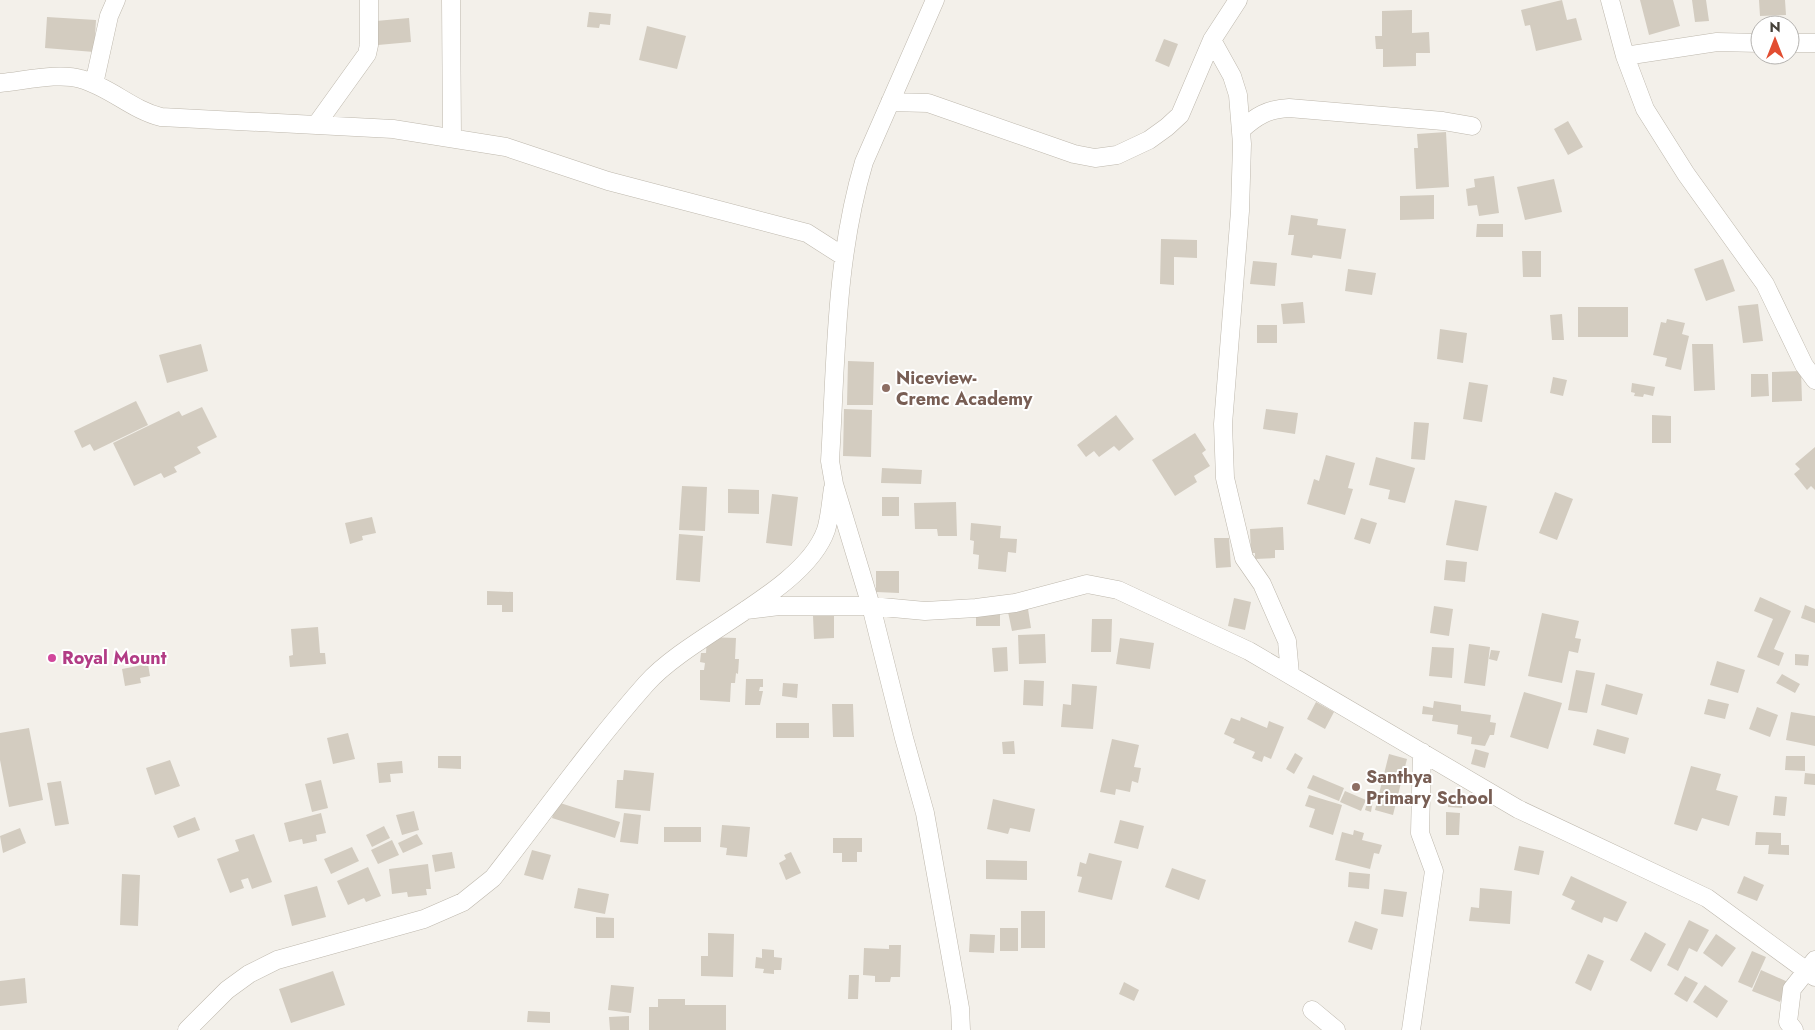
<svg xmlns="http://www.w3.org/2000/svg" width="1815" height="1030" font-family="Jost,sans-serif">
<rect width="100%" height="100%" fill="#f3f0ea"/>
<path fill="#d3ccc0" d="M1562,0L1567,20L1576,18L1582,40L1536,51L1530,25L1525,26L1521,10Z
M1640,0H1673L1680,26L1649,35Z
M1692,0H1706L1709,21L1695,22Z
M1759,0H1785L1786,15L1760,16Z
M1412,10V33L1429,32L1430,53H1416V66L1383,67V49H1376L1375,36H1382V11Z
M589,12L611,14L610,25L600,24L599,28L587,27Z
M47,17L96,20L94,52L45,48Z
M409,18L411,42L378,45L376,21Z
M647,26L686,36L677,69L639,60Z
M1164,39L1178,44L1169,67L1155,61Z
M1568,121L1583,147L1568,155L1554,129Z
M1446,132L1449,187L1416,189L1414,148H1418L1417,134Z
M1494,176L1499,213L1479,216L1477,205L1468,206L1466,189L1475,187L1474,179Z
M1554,179L1562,212L1525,220L1517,187Z
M1434,195V219L1400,220V196Z
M1291,215L1318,219L1317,225L1346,229L1341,259L1313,255L1312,258L1291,255L1294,235H1288Z
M1477,224H1503V237H1476Z
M1161,239L1197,240V258L1174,257V285L1160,284Z
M1522,251H1541V277H1523Z
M1723,259L1735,291L1706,301L1694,269Z
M1253,261L1277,263L1275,286L1250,284Z
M1348,269L1376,273L1372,295L1345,291Z
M1303,302L1305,323L1283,324L1281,304Z
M1758,304L1763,341L1743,343L1738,306Z
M1578,307H1628V337H1578Z
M1562,314L1564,340H1552L1550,315Z
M1667,319L1685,323L1682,334L1689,336L1681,370L1665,366L1667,358L1653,355L1661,322L1666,323Z
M1257,325H1277V343H1257Z
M1440,329L1467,333L1463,363L1437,359Z
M201,344L208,371L167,383L159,355Z
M1692,344H1713L1715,390L1694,391Z
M848,361L874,362L873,405H847Z
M1801,371L1802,401L1772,402V372Z
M1751,374H1768L1769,396L1751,397Z
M1553,377L1567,380L1563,396L1550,393Z
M1469,382L1488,385L1482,422L1463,419Z
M1632,383L1655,387L1653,396L1644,394L1643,397L1634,396L1635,393L1631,392Z
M136,401L148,425L94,451L90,444L82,448L74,431Z
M202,407L217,437L197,447L201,453L174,467L177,472L164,478L161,473L134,486L113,443L179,411L182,416Z
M844,409L872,410L871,457L843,456Z
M1266,409L1298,413L1295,434L1263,429Z
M1116,415L1134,439L1119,451L1114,446L1099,457L1094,451L1086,457L1077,445Z
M1652,415L1671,416V443H1652Z
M1414,422L1429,423L1425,460L1411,459Z
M1195,433L1206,450L1202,453L1210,466L1194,476L1197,482L1175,496L1152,460Z
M1815,447V490L1811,486L1807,490L1794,474L1800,469L1795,464Z
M1326,455L1355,463L1348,488L1353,489L1345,515L1307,504L1314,479L1319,481Z
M1376,457L1415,468L1405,503L1388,499L1390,490L1369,485Z
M882,468L922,470L921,484L881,483Z
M682,486L707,487L705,531L679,530Z
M728,489L759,490V514L728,513Z
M1555,492L1573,499L1557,540L1539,533Z
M772,494L798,497L792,546L766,543Z
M882,497H899V516H882Z
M1455,500L1487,506L1478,551L1446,545Z
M956,502L957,536H938L937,529H915L914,503Z
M372,517L376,533L362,536L363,540L350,544L345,523Z
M1361,518L1377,523L1370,544L1354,539Z
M971,523L1001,526L1000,538L1017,539L1016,553L1008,552L1006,572L978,569L979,555L973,554L974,541L970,540Z
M1283,527L1284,550H1275V558L1255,559V553H1251L1250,529Z
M679,534L703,536L700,582L676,580Z
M1214,538H1229L1231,567L1216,568Z
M1446,560L1467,562L1465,582L1444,580Z
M876,571H899V593L876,592Z
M487,591L513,592V612H502V605H487Z
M1760,597L1791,611L1774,649L1784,653L1779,666L1757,657L1773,619L1754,611Z
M1234,598L1251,602L1245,630L1228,626Z
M1805,605L1815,609V623L1801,618Z
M1434,606L1453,609L1449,636L1430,633Z
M1028,609L1031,628L1012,631L1008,612Z
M1000,612V626H976V613Z
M1542,613L1579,621L1575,638L1581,639L1578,653L1569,651L1562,683L1528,676Z
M813,616H834V638L814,639Z
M1092,619H1112L1111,652H1091Z
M318,627L320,653H325L326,664L290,667L289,656L293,655L291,629Z
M1045,634L1046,663L1019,664L1018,635Z
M707,637L736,638L735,659H739L738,674L736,673L735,683H731L730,702L700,700V670H704L705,663L700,662L701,653H706Z
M1120,638L1154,643L1150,669L1116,664Z
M1469,644L1490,647L1485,686L1464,683Z
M1007,647L1008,671L994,672L992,648Z
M1432,647L1454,648L1452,678L1429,676Z
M1491,650L1500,651L1497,661L1489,659Z
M1795,654L1809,655L1808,666L1795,665Z
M1717,661L1745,670L1738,693L1710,685Z
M148,664L150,676L140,678L141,683L125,686L122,669Z
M1576,670L1595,673L1587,713L1568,710Z
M1782,674L1800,684L1795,693L1776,683Z
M746,679H763V687H760L759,691H763L760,705H745Z
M1024,680L1044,681L1043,706L1023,705Z
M783,683L798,684L797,698L782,696Z
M1072,684L1097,686L1093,729L1061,727L1063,704L1071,705Z
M1606,684L1643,694L1637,715L1601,705Z
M1524,692L1562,703L1548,749L1510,737Z
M1708,699L1729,704L1725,719L1704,714Z
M1434,701L1461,705V711L1491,715L1490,722L1496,723L1494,735H1490L1485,746L1471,744L1472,737L1457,734L1458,725L1432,721L1433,715L1422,714L1423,706L1433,708Z
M1316,702L1334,712L1325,729L1307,719Z
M832,704H853L854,737H833Z
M1757,707L1778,715L1770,737L1749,729Z
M1791,712L1815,716V746L1786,740Z
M1241,717L1267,728L1269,721L1284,727L1271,759L1264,756L1262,762L1252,758L1255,752L1233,743L1235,739L1224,734L1231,718L1240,721Z
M776,723H809V738H776Z
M29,728L43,800L9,807L0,760V733Z
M1597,729L1629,738L1625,754L1593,745Z
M348,733L355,759L333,764L327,738Z
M1112,739L1139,745L1134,767L1141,768L1138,783L1132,781L1130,792L1116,789L1115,795L1100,792Z
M1014,741L1015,754H1003L1002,742Z
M1475,749L1489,753L1485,768L1471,764Z
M1295,753L1303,758L1294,774L1286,769Z
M1389,754L1407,759L1393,815L1375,810Z
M438,756H461V769L438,768Z
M1786,756H1805V771L1785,770Z
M170,760L180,786L155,795L146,768Z
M402,761L403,773L390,774L391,782L379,783L377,763Z
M1691,766L1721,774L1716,790L1738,796L1729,826L1702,818L1697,831L1674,824Z
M624,770L654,773L650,811L615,808L617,780H623Z
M1805,773L1815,774V785L1804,784Z
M1313,775L1344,788L1339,801L1307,788Z
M321,780L328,808L312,812L305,784Z
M61,781L69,824L55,826L47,783Z
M1345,791L1366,800L1361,811L1340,802Z
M1309,795L1342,805L1333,835L1309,827L1315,809L1305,806Z
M1775,796L1787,797L1785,816L1773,815Z
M1449,797L1463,798L1462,808L1448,807Z
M993,799L1035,809L1030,832L1010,828L1008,834L987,829Z
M1368,799L1373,800L1371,812L1365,810Z
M557,802L620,822L615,838L552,818Z
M414,811L419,830L402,835L396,815Z
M1446,812L1460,813L1459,835H1446Z
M321,813L326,833L316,835L317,841L303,844L302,839L289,842L284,823Z
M624,813L641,815L638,844L620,842Z
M195,817L200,830L178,838L173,826Z
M1120,820L1144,826L1138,849L1114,843Z
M722,825L750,827L747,857L726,855L727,848L720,847Z
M384,826L390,838L372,847L366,835Z
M664,827H701V842H664Z
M20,828L26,843L3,853L0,836Z
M1354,830L1364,833L1362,840L1382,845L1379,854L1374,853L1370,869L1335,860L1342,832L1353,835Z
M1756,832L1781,833V845H1789V855L1768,854L1769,845H1755Z
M254,834L272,882L252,889L248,878L241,880L244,888L230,893L217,859L239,851L235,840Z
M417,834L423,844L403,853L398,843Z
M833,838H862V852H857V862H842V853H833Z
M392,840L399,855L378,864L371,850Z
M1519,846L1544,851L1539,875L1514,870Z
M352,847L359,861L331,874L324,859Z
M532,850L551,855L543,880L524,875Z
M452,852L455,868L435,872L432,855Z
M791,852L801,873L786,880L779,863L786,859L784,855Z
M1089,853L1122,861L1112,900L1078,892L1082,877L1077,876L1080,862L1086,864Z
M986,860L1027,861V880L986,879Z
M428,864L431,889H426L427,895L408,897L407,892L392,894L389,869Z
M368,867L381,896L366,902L364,898L348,905L337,881Z
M1172,868L1206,880L1199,900L1165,887Z
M1349,872L1370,874L1369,889L1348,887Z
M122,874L140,875L138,926L120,925Z
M1571,876L1627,902L1617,922L1604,917L1602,923L1571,909L1575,901L1562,895Z
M1744,876L1764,885L1757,901L1737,893Z
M317,886L326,917L292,926L284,895Z
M578,888L609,894L605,914L574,908Z
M1480,888L1512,891L1510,924L1469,921L1471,907L1479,908Z
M1384,889L1407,892L1403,917L1381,914Z
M1021,911H1045V948H1021Z
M596,917L614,918V938H596Z
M1689,920L1709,930L1697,952L1689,948L1678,971L1667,965Z
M1355,921L1378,929L1372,950L1348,942Z
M1000,928H1018V951H1000Z
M1645,932L1666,944L1651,972L1630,960Z
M708,933L734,934L733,977L701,976V956H708Z
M970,934L995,935L994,953L969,952Z
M1716,934L1736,948L1722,967L1703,953Z
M889,945H901L900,977H891L890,982H875V976L863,975L864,948L889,949Z
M762,949L774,950V957L782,958L781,970H774V974L763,973L764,969L755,968L756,957L762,958Z
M1752,951L1766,957L1752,988L1738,982Z
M1588,954L1604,961L1591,991L1575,983Z
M1761,970L1788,982L1780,1002L1752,991Z
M333,971L345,1005L291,1023L279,989Z
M849,975H859L858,999H848Z
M1685,976L1698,983L1687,1002L1674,994Z
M25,978L27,1003L0,1006V981Z
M1124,982L1139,990L1134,1001L1119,994Z
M611,985L634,987L631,1013L608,1010Z
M1705,985L1728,1001L1717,1018L1693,1002Z
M658,999H685V1005H726V1030H649V1007H658Z
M528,1011L550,1012V1023L527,1022Z
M629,1016V1030H610L609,1017Z"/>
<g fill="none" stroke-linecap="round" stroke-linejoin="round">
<defs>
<path id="street" d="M451,0L452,137
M935,0L864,162C835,259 836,361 830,461L834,484L871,606L904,738L925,813L960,1008L961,1030
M1610,0L1625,56L1645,109L1686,174L1765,284L1804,365L1815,380
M1212,40L1232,76L1238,95L1242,144L1240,211L1223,424L1225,478L1244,558L1262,584L1287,641L1290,674
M1790,43H1815
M1625,56L1717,42L1760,43
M0,83C23,81 60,72 81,79C110,87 132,110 161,117L393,129L506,147L608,181L807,233L843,256
M94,84L109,16L116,0
M890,102L928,103L1074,154L1095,158L1117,155L1149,140L1167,127L1180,115L1212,40L1238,0
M316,125L367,54L369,45V0
M1241,130C1256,116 1268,109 1289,108L1443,121L1472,126
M746,610L779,606H871L925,611L976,608L1015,603L1087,584L1118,590L1249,651L1518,809L1707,898L1815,977
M1312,1010L1336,1030
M187,1030L227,990L249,974L277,960L424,919L463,902L493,878C543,814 592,745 646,684C690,634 805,591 826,530C830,517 831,501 833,488
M1411,1030L1434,871L1420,833L1422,752
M1794,1030L1788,1022L1792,989L1815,960"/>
</defs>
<use href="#street" stroke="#beb8ad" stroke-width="19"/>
<use href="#street" stroke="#fff" stroke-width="18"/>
</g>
<g fill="#8d6e63" stroke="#fff" stroke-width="2">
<circle cx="886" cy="388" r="5"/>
<circle cx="1356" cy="787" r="5"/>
</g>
<circle fill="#d1479c" stroke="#fff" stroke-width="2" cx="52" cy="658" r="5"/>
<g text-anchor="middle" stroke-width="4" stroke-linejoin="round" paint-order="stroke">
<g font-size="18" font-weight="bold" fill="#785e54" stroke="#fff" text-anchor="start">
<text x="896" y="384">Niceview-<tspan x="896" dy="21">Cremc Academy</tspan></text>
<text x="1366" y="783">Santhya<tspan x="1366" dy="21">Primary School</tspan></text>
</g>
<g font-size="18" font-weight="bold" fill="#b23c85" stroke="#fff" text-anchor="start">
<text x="62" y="664">Royal Mount</text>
</g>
</g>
<g transform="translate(1775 40)"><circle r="24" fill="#ffffff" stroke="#b5b3b0"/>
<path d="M0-4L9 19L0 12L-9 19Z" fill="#e24d31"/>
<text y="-8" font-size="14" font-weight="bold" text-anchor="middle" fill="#464139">N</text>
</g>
</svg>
